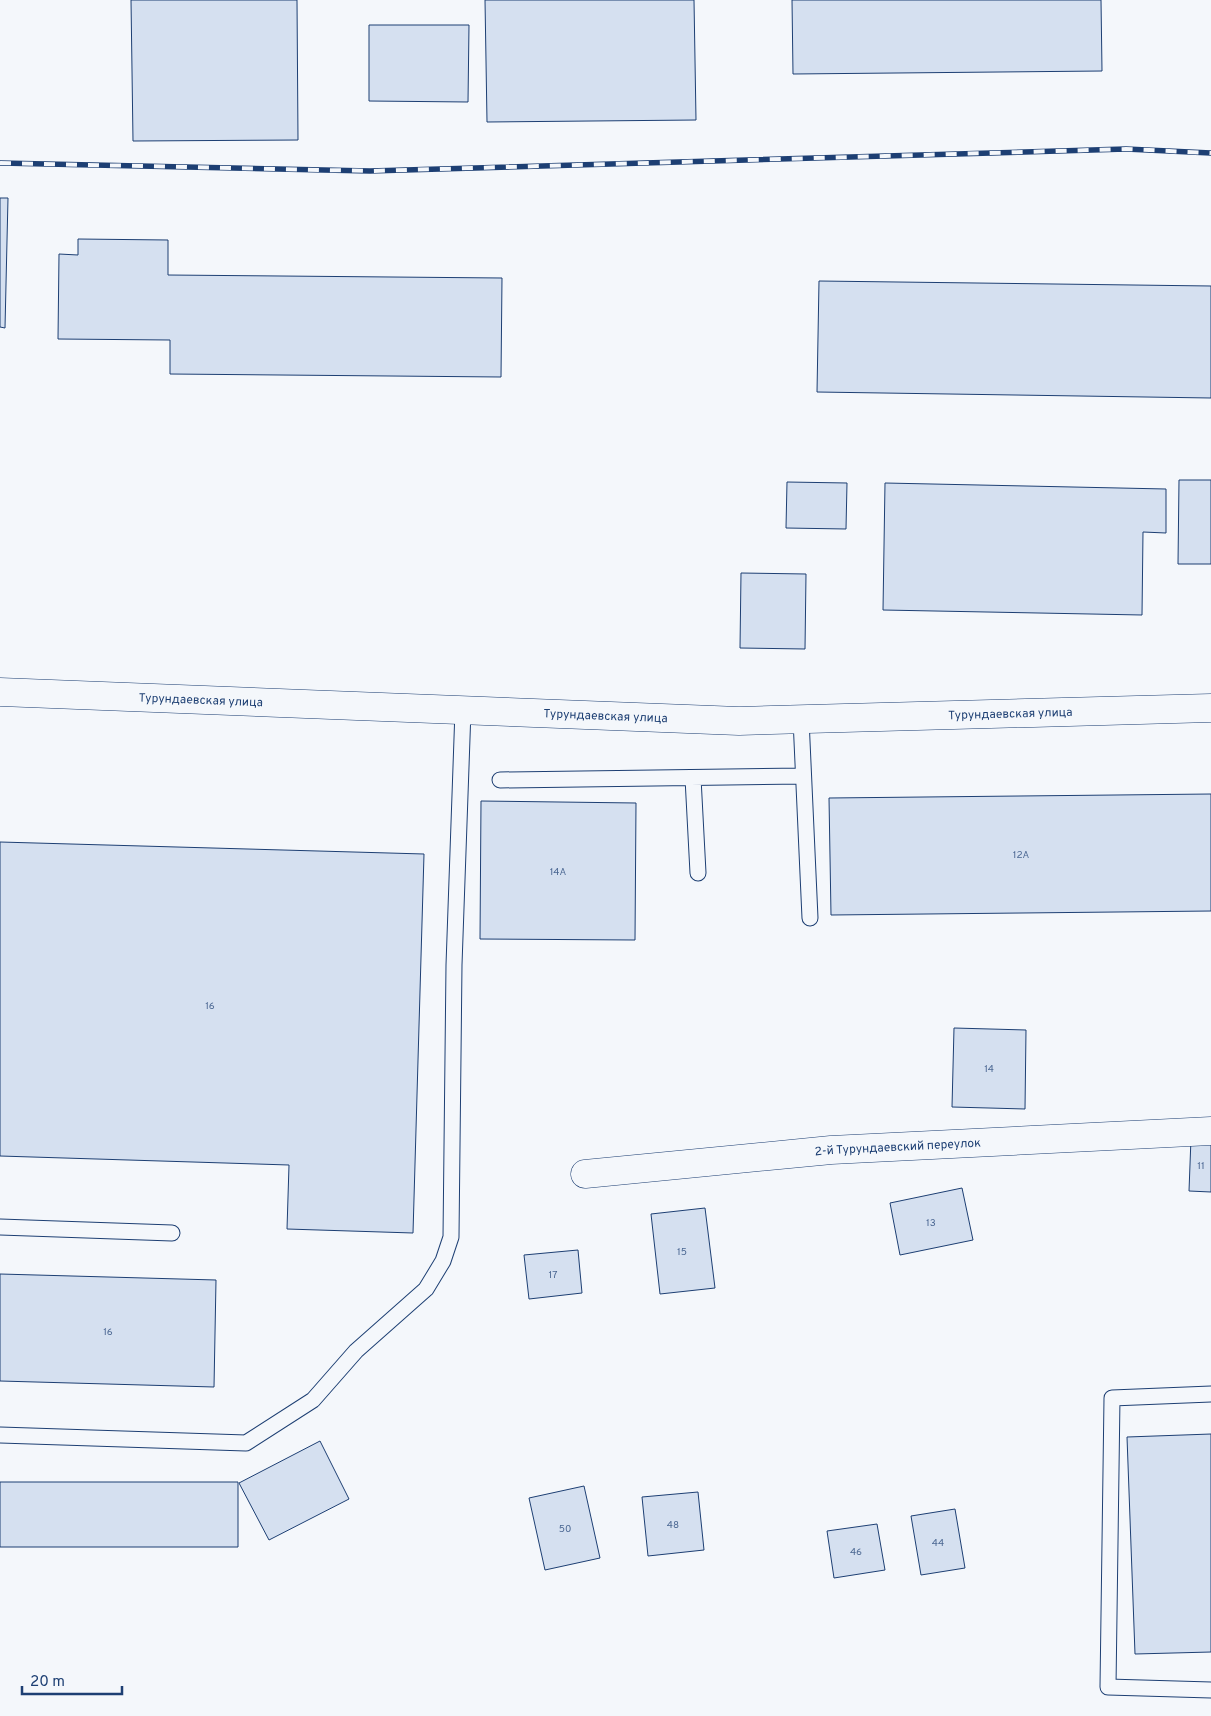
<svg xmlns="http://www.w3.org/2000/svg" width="1211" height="1716" font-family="Overpass,sans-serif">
<rect width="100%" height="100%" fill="#f4f7fb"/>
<path fill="#d5e0f0" stroke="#1d3f73" d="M131,0H297L298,140L133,141Z
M485,0H694L696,120L487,122Z
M792,0H1101L1102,71L793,74Z
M369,25H469L468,102L369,101Z
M0,198H8L5,328L0,327Z
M78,239L168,240V275L502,278L501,377L170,374V340L58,339L59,254L78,255Z
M819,281L1211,286V398L817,392Z
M1179,480H1211V564H1178Z
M787,482L847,483L846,529L786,528Z
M885,483L1166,489V533L1143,532L1142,615L883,610Z
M741,573L806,574L805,649L740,648Z
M1211,794V911L831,915L829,798Z
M481,801L636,803L635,940L480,939Z
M0,842L424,854L413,1233L287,1229L289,1165L0,1156Z
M954,1028L1026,1030L1025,1109L952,1107Z
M1191,1138L1211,1139V1192L1189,1191Z
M962,1188L973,1240L900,1255L890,1203Z
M705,1208L715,1288L660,1294L651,1214Z
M578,1250L582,1293L529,1299L524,1255Z
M0,1274L216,1280L214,1387L0,1381Z
M1211,1434V1652L1135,1654L1127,1437Z
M320,1441L349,1499L269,1540L239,1483Z
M0,1482H238V1547H0Z
M584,1486L600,1558L545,1570L529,1498Z
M698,1492L704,1550L648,1556L642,1497Z
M955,1509L965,1568L921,1575L911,1516Z
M877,1524L885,1570L834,1578L827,1531Z"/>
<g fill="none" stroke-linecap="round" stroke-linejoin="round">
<defs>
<path id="lane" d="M801,719L810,918
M693,778L698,873
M500,780L803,776
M0,1227L172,1233
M1211,1394L1112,1398L1108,1687L1211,1690
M0,1435L246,1443L313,1400L356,1351L426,1289L443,1261L451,1237L454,965L463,710"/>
<g id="street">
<path id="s1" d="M0,692L739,721L1211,708"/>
<path id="s2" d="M585,1174L831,1150L1211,1131"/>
</g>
</defs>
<use href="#lane" stroke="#1d3f73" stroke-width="17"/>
<use href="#street" stroke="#1d3f73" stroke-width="29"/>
<use href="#lane" stroke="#f4f7fb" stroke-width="15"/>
<use href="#street" stroke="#f4f7fb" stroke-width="28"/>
<defs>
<path id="rail" d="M0,163L370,171L1126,149L1211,153"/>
</defs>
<use href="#rail" stroke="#1d3f73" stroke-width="5.5"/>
<use href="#rail" stroke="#f4f7fb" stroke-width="4" stroke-dasharray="11" stroke-linecap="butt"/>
</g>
<g text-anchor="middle" stroke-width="4" stroke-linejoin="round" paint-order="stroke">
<g font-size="10" fill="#4b6792">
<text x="1021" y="858">12А</text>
<text x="558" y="875">14А</text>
<text x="210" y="1009">16</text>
<text x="989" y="1072">14</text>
<text x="1201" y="1169">11</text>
<text x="931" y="1226">13</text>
<text x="682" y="1255">15</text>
<text x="553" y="1278">17</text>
<text x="108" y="1335">16</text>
<text x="673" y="1528">48</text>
<text x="565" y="1532">50</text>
<text x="938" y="1546">44</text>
<text x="856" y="1555">46</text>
</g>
<g font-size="12" fill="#1d3f73" stroke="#f4f7fb">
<text dy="4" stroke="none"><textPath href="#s1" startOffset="201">Турундаевская улица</textPath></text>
<text dy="4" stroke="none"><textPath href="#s1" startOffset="1011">Турундаевская улица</textPath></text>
<text dy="4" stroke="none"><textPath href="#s1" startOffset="606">Турундаевская улица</textPath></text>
<text dy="4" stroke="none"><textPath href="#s2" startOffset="314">2-й Турундаевский переулок</textPath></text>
</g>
</g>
<path d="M22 1686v8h100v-8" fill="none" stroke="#1d3f73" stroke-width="2.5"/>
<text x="30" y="1686" font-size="15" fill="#1d3f73" stroke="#f4f7fb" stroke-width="4" paint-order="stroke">20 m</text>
</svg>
